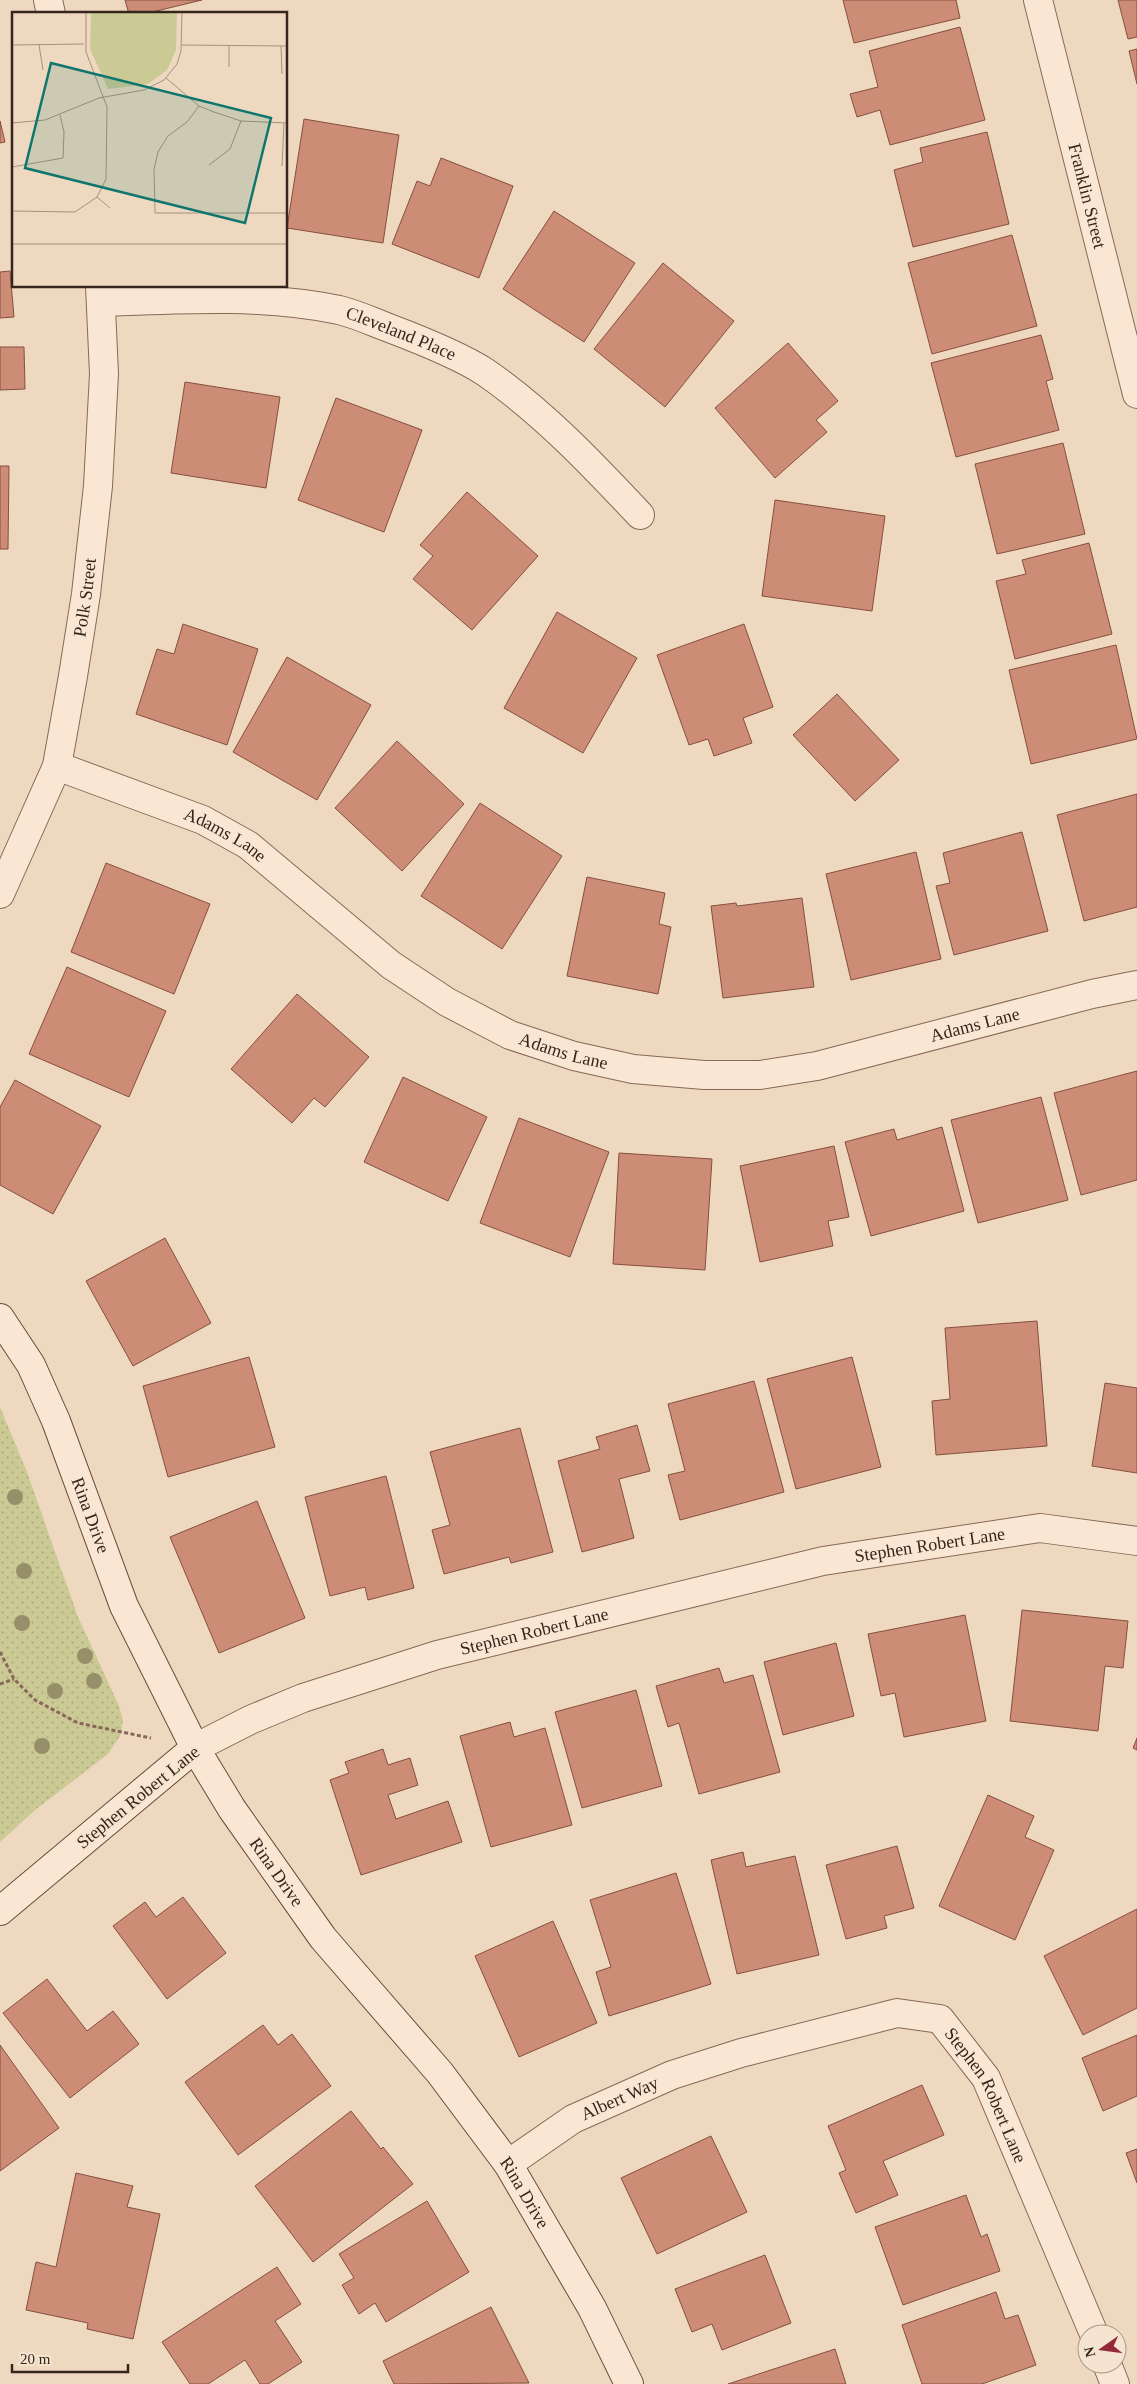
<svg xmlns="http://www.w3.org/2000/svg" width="1137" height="2384" font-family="Georgia,serif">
<defs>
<pattern id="park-dots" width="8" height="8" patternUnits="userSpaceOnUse" patternTransform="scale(1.25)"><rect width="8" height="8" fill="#cbc994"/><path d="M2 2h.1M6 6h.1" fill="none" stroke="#afac7f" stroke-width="1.8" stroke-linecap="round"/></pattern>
</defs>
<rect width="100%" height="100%" fill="#eed9c0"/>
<path fill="url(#park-dots)" d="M0,1407L27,1472L78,1617L119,1706L123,1721L120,1736L108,1754L35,1810L0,1842Z"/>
<path fill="#cc8c76" stroke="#864f3e" d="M125,0H202L144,14H129Z
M843,0H956L960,18L854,43Z
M1118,0H1137V37L1128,39Z
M960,27L985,120L890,145L880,110L857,117L850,94L878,87L869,51Z
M1137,49V84L1129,51Z
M304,119L399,135L383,243L287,228Z
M0,121L5,142L0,143Z
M987,132L1009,224L913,247L894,170L923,162L920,148Z
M441,158L513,186L479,278L392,244L417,181L430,186Z
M554,211L635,263L584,342L503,289Z
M1012,235L1037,326L932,354L908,263Z
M663,263L734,321L665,407L594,349Z
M10,271L14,317L0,318V272Z
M1041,335L1053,379L1046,381L1059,430L956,457L931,363Z
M788,343L838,401L816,420L827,432L775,478L715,408Z
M0,347H24L25,389L0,390Z
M185,382L280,397L266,488L171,473Z
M336,398L422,430L384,532L298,500Z
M1063,443L1085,534L997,554L975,464Z
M0,466H9L8,549H0Z
M467,492L538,556L472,630L413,579L433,556L420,545Z
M775,500L885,516L872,611L762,596Z
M1089,543L1112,634L1015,659L996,581L1026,574L1022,560Z
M557,612L637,658L583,753L504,708Z
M183,624L258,649L227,745L136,714L157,649L174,654Z
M744,624L773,707L743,718L752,743L714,756L708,739L689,745L657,655Z
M1116,645L1137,739L1031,764L1009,670Z
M287,657L371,705L317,800L233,752Z
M837,694L899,760L855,801L793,735Z
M397,741L464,804L402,871L335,808Z
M1137,794V907L1084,921L1057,815Z
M480,803L562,856L502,949L421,896Z
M1022,832L1048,931L954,955L936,886L950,883L943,853Z
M916,852L941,959L851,980L826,874Z
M106,863L210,904L174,994L71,952Z
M587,877L665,893L659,924L671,927L658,994L567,976Z
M802,898L814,987L723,998L711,906L736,903L737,906Z
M67,967L166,1011L129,1097L29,1054Z
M297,994L369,1057L325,1107L314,1098L292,1123L231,1069Z
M1137,1071V1180L1081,1195L1054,1093Z
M403,1077L487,1117L448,1201L364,1162Z
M15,1080L101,1126L53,1214L0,1185V1107Z
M1041,1097L1068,1200L978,1223L951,1120Z
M519,1118L609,1152L570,1257L480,1223Z
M942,1127L964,1211L871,1236L845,1142L894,1129L897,1140Z
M834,1146L849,1217L828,1221L833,1246L760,1262L740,1166Z
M619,1153L712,1159L705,1270L613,1264Z
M165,1238L211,1323L133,1366L86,1281Z
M1037,1321L1047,1446L936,1455L932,1401L950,1399L945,1328Z
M249,1357L275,1447L168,1477L143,1386Z
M852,1357L881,1467L796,1489L767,1379Z
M754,1381L784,1492L680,1520L668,1475L685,1471L668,1404Z
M1105,1383L1137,1388V1473L1092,1466Z
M637,1425L650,1471L619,1479L634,1538L582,1552L558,1461L600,1449L596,1437Z
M520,1428L553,1552L511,1563L509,1557L444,1574L432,1530L450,1525L430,1452Z
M386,1476L414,1588L368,1600L365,1587L330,1596L305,1497Z
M257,1501L305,1618L219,1653L170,1537Z
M1022,1610L1128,1621L1123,1668L1105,1666L1098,1731L1010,1721Z
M965,1615L986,1721L904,1737L895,1693L881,1696L868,1634Z
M836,1643L854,1716L783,1735L764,1662Z
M719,1668L724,1683L753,1675L780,1772L699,1794L679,1723L668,1727L656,1686Z
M636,1690L662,1786L582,1808L555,1712Z
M510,1722L514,1737L545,1728L572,1825L491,1847L460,1736Z
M1137,1738V1750L1133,1748Z
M383,1749L388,1765L410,1758L418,1785L388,1795L396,1819L448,1801L462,1842L361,1875L330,1780L349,1773L345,1762Z
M988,1795L1034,1816L1025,1837L1054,1850L1015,1940L939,1906Z
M897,1846L914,1908L884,1916L887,1928L846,1939L826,1865Z
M743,1852L746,1867L795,1856L819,1955L737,1974L711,1860Z
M676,1873L711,1984L609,2016L596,1972L611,1967L590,1900Z
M183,1897L226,1953L167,1999L113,1926L145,1902L156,1917Z
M1137,1909V2008L1083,2035L1044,1956Z
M553,1921L597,2023L519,2057L475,1956Z
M47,1979L87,2031L113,2011L139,2044L70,2098L3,2013Z
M263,2025L278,2045L292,2034L331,2086L238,2155L185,2082Z
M1137,2035V2096L1103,2111L1082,2058Z
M0,2045L59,2128L0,2171Z
M922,2085L944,2135L883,2161L898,2195L856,2213L839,2173L846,2170L828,2126Z
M351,2111L381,2149L383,2147L413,2184L313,2262L255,2186Z
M711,2136L747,2212L657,2254L621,2178Z
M1137,2149V2183L1126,2153Z
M76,2173L133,2186L127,2207L160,2214L133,2339L87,2329L88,2323L26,2310L36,2262L56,2267Z
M966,2195L981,2237L987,2234L1000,2271L903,2305L875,2227Z
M427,2201L469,2272L386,2322L375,2303L359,2314L342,2285L354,2278L339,2254Z
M765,2255L791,2323L722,2350L712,2324L692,2332L675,2289Z
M277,2267L301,2304L275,2321L302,2362L268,2384H260L245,2360L208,2384H190L162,2342Z
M996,2292L1005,2319L1018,2315L1036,2365L982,2384H922L902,2325Z
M491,2307L529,2383L394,2384L383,2361Z
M835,2349L846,2384H728Z"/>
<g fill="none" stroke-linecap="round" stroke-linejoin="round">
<defs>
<g id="street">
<path d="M48,0L51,14"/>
<path id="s1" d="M1038,0L1137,394"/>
<path id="s2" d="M102,302C181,299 261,294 339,310C356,314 373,322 389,328C418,339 459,355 485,372C543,412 592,464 640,515"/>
<path id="s3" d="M57,766L203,820L248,845L391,965L447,1002L510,1035L574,1056L633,1069L704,1075H760L817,1066L1092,994L1137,985"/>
<path id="s4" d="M0,894L57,766L73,676L86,594L98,486L104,374L100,286"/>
<path id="s5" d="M195,1748L250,1720L303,1698L437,1655L823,1561L1040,1528L1137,1541"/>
<path id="s6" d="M508,2164L573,2119L672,2075L741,2053L897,2013L940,2019L986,2078L1094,2334"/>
<path d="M1107,2364L1115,2384"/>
</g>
<g id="secondary">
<path id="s7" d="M0,1318L31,1365L56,1421L124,1606L195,1748L232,1809L323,1938L440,2073L508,2164L592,2308L629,2384"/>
<path d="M0,1911L195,1748"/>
</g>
</defs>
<use href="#street" stroke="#866958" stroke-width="30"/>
<use href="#secondary" stroke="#684b3b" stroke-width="30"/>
<path stroke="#866958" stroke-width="3" stroke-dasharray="4 2.5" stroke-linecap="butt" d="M0,1652L14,1679L35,1700L78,1723L151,1738
M0,1684L14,1679"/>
<use href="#street" stroke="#f9e7d3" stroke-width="28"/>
<use href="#secondary" stroke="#f9e7d3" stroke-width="28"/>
</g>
<g fill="#968f6a">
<circle cx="15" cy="1497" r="8"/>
<circle cx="24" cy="1571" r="8"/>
<circle cx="22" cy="1623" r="8"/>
<circle cx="85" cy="1656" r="8"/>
<circle cx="94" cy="1681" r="8"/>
<circle cx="55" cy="1691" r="8"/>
<circle cx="42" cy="1746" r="8"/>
</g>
<g text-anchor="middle" stroke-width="4" stroke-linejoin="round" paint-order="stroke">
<g font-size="18" fill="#36251d" stroke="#f5e4cf">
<text dy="6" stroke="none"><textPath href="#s1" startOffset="202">Franklin Street</textPath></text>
<text dy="6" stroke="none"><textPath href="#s2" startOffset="304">Cleveland Place</textPath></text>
<text dy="6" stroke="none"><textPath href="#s4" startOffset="311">Polk Street</textPath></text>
<text dy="6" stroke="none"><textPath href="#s3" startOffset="182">Adams Lane</textPath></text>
<text dy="6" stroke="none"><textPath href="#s3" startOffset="1008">Adams Lane</textPath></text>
<text dy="6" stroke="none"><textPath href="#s3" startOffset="588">Adams Lane</textPath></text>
<text dy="6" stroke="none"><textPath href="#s7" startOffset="218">Rina Drive</textPath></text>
<text dy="6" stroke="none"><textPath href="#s5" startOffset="765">Stephen Robert Lane</textPath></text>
<text dy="6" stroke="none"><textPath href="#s5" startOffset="360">Stephen Robert Lane</textPath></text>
<text transform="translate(138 1797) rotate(-39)" y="6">Stephen Robert Lane</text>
<text dy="6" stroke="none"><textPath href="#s7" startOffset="622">Rina Drive</textPath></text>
<text dy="6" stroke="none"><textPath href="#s6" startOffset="554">Stephen Robert Lane</textPath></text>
<text dy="6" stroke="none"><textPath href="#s6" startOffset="130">Albert Way</textPath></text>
<text dy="6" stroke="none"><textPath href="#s7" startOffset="1028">Rina Drive</textPath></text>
</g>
</g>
<g transform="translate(12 12)">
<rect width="275" height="275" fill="#eed9c0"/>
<path d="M79,0H165L164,38L155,58L136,72L96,77L78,37Z" fill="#cbc994"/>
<path fill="none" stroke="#a4917f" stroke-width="1" d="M0,33L72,32M27,33L31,58M170,33L275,34M269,34L270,62M217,55V34M154,66L187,94L202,100L229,109L275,111M187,94L175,110L156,124L146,140L142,157L143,201H275M0,111L33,108L87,86L132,78L152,68L165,52L169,39L170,0M197,153L218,137L229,109M270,154L272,111M0,155L51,146L52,120L48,103M85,185L98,196M0,199L63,200L85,185L94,167L95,95L74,40V0M0,232H275"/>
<path fill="#0f766e" fill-opacity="0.15" stroke="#0f766e" stroke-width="2.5" d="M39,51L259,106L233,211L13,156Z"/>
<rect width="275" height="275" fill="none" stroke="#36251d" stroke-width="2.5"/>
</g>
<g transform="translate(1102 2349) rotate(256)"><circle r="24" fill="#f5e4cf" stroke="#a99888"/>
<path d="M0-4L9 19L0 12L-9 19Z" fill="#95283b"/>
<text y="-8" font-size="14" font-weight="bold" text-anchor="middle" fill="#36251d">N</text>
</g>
<path d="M12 2364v8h116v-8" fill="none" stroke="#36251d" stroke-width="2.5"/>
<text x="20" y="2364" font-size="15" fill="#36251d" stroke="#f5e4cf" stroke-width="4" paint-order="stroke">20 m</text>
</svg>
